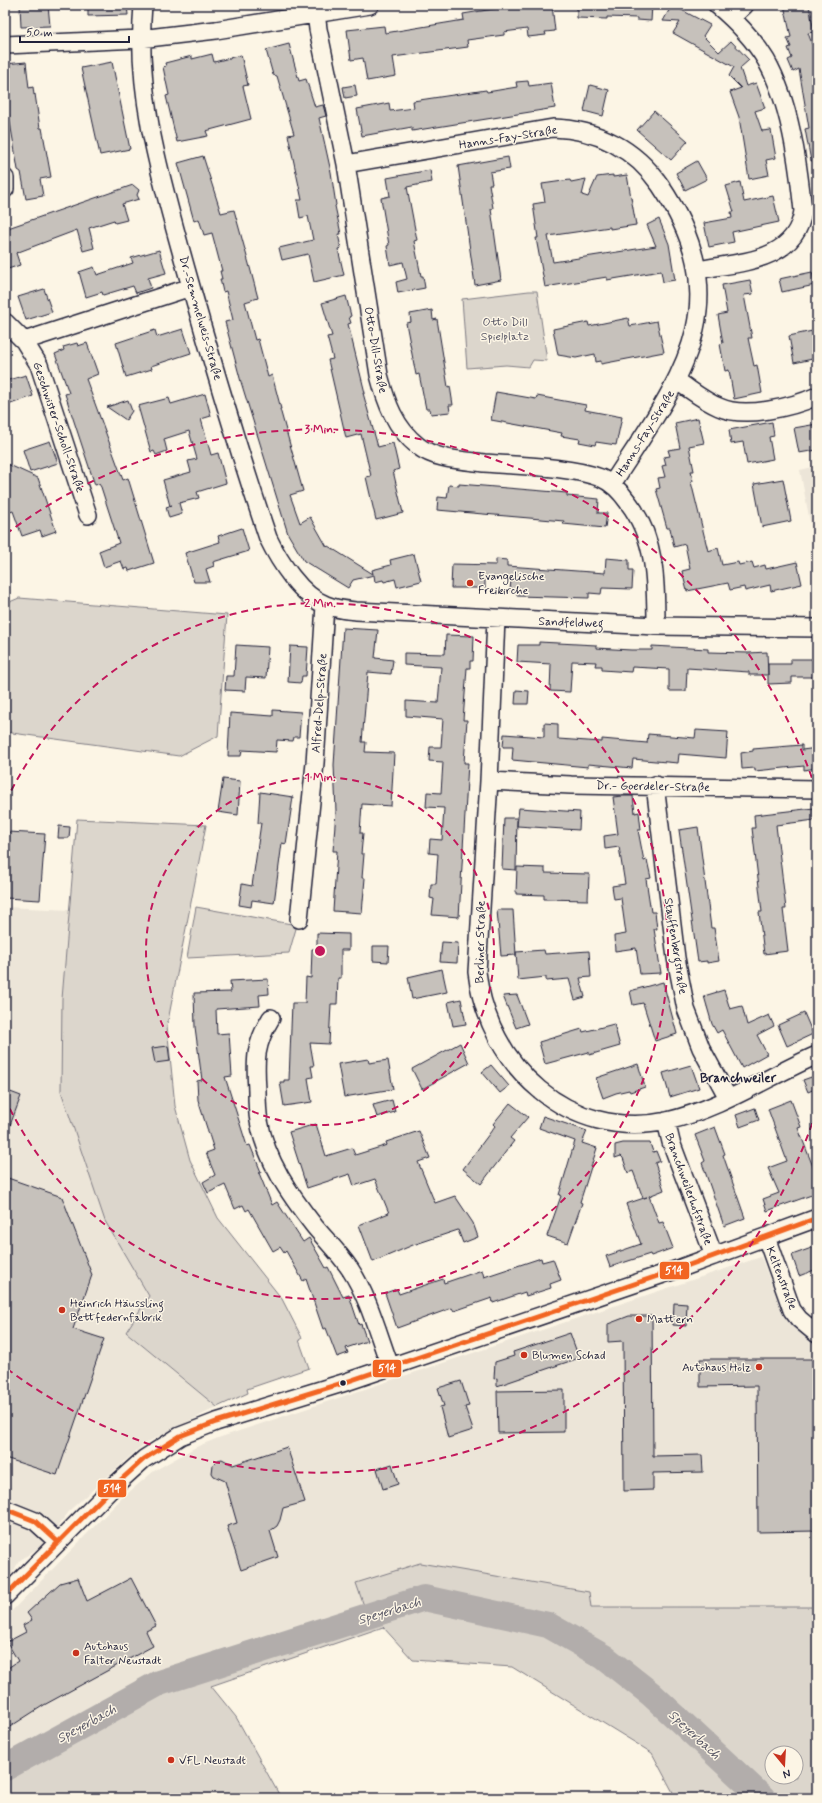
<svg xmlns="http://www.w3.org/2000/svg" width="822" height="1803" font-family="Mynerve,sans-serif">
<rect width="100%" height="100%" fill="#fcf5e5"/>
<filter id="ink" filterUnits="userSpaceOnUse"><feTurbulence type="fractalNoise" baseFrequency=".025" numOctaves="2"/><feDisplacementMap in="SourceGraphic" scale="8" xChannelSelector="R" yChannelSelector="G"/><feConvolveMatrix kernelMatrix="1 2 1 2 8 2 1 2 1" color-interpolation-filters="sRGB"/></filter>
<g filter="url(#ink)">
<path fill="#ece5d8" d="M817,466V558L800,470Z
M5,907L70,910L62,999L105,1221L149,1296L126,1332L217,1407L144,1444L71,1509L44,1544L19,1561L12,1574L5,1580Z
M761,1257L784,1316L791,1324L814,1342L817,1351V1607L364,1606L162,1674L5,1757V1618L122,1498L154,1471L196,1447L218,1438Z"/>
<path fill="#dcd6cc" stroke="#7f7c84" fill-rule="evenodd" d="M529,291H537L547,361L533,360L529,367L506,365L467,368L462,299Z
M19,598L227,615L218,736L179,756L5,732V604Z
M77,819L206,825L167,1026L175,1106L190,1160L218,1218L282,1299L302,1338L299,1340L309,1368L247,1389L248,1393L217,1407L126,1332L149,1296L105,1221L61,1091L62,999Z
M196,907L297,925L289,953L187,958Z
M420,1563L589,1592L591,1607H817V1798H676L652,1753L512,1667L413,1660L383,1627L211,1686L236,1717L281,1798H5V1757L162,1674L364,1606L356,1583ZM772,1753H796V1777H772Z"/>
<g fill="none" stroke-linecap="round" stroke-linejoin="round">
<path stroke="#b2adab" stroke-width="26" d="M5,1768L159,1683L424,1598L548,1625L604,1657L651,1694L763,1798"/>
</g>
<path fill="#c6c1bb" stroke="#22223b" d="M20,5H48L50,26L21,27Z
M88,5H127L128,15L88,16Z
M518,5H552L555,31L545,32L546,35L528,37L527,29L504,32V35L467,40L468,47L393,57L396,76L367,81L363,58L351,60L347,30L384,26L385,33L464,20L463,14Z
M577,5H652L651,21L637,20V18L607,17V19L577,18Z
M672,5L710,25L703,36L719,52L731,41L749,60L740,68L746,86L756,83L765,108L755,111L762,131L771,130L776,158L766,160L769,175L749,179L739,117L730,92L741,88L729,76L734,67L673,33L680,22L663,21Z
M784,5H809L814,32L808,33L817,57V160L811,161L805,129L809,128L799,69L793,72L788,60L792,58L788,48L791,47L787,38L791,37Z
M289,44L299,81L306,79L315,107L323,105L326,116L319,118L331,172L336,205L335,206L341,234H338L341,248L338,249L344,275L314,282L308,254L282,260L279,248L313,240L308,216L300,218L297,200H302L288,135L294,134L277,76L273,75L266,50Z
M212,54L214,62L241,55L248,85L243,86L251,119L206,131L208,136L177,142L166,96L169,95L163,67L166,66L165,63L192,56V59Z
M26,62L29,88L33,87L34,95L35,94L40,128H42L51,177L40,179L43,196L26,199L21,172L18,170L5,92V64Z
M112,62L130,149L100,155L81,68Z
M528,81L529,86L551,83L555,108L412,131V127L362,136L357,109L389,103L390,111L414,108L413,101L486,90L487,92L517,87L516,82Z
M355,85L357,96L345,98L343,87Z
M590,85L609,90L603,116L584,111Z
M654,111L688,141L671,160L637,130Z
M203,156L221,213L234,210L249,264L258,298L245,302L255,340L258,339L268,377L272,375L281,409H280L303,491L290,495L300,523L310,517L327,547L328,546L373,574L372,570L391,565L390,560L414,554L421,581L397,587L395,579L384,582L383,580L375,582L374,575L353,580L348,588L304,561L288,534L241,382L225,322L233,320L226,291L223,292L220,279H222L220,271H222L212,233L204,235L199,219L194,221L178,163Z
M508,157L510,169L490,172L492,184H489L493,208L491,209L501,280L475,285L458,166Z
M697,161L707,179L685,190L676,173Z
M430,170L432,182L407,187L417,240L414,241L421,276H423L425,288L398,293L396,282L407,279L403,262L390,265L387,246L389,245L381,198L390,196L387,178Z
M613,175V177L627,175L636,225L610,229V227L548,236L553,262L656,246L647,225L659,219L669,244L675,280L663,282L661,271L607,280V277L545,287L536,238H538L533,204L545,202L542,184L570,180L571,182L586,179L582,195L588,197L597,177Z
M740,182L744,202L773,196L779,222L732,232L734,242L709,247L704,223L732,218L731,212H734L726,186Z
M133,185L139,190L137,195L139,199L122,204L127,220L115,223L114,220L89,228L94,248L83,251L77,230L16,253L20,265L8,269L5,261V226H8V228Z
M159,250L166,273L148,278L151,288L136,293L133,286L103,295L102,292L86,297L79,272L94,267L97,275L133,263L131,258Z
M812,272L815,285L782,292L779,279Z
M750,280L753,294L744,295L752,338H748L754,366L757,365L762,393L734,399L729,370L725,371L720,344L723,343L718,315L727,313L722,285Z
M44,289L52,312L26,320L18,297Z
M346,296L351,316L349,317L351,323L348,324L365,393H363L378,447L393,443L399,469L393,471L403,513L376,520L366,477L371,476L361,434L346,438L328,360L333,359L327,337L332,336L322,303Z
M432,310L433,320L437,319L448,387L450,386L453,405H449L450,412L431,414L430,409H426L419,374L416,375L406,323L411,322L410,314Z
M628,318L630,326L657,321L664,352L601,364V361L596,362L595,354L576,358L558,355L553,329L588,322L589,326Z
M183,329L191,353L151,366L152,369L126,377L116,343L155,330L157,337Z
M817,330V358L794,363L789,336Z
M77,343L78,346L87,343L98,374L86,379L123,480L128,478L154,563L129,571L128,568L124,569L121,561L104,567L99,551L119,543L101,487L99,484L95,485L65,394L69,393L55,354L64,350L63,347Z
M26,375L33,396L8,405L5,395V381Z
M496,392L536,399L537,396L586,405L585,410L622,417L616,445L596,442L595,445L579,442L580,439L561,436L562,433L491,420Z
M205,394L211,416L201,419L211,455L218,453L226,483L197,492L199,498L179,503L182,514L169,518L166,507L172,505L170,506L163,480L191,472L188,461L197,459L189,431L164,439L167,451L156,455L154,451L151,452L138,406L169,398L171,404Z
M128,400L132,411L126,420L107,407Z
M698,418L704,443L689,446L694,471H691L693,481L691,482L708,551L718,548L722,565L738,562L739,565L752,562L754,568L765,565L766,569L797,562L802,584L771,591L770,585L745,591L744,587L730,590L728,583L687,591L682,571L690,569L685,544L674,547L670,528H667L656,489L660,488L658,478L665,477L662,466L666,465L664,457L670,456L668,450L680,448L675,423Z
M772,422L774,436L769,437L773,459L747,464L743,442L731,444L729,430Z
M817,424V450L799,453L794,428Z
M50,441L58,463L30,472L23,450Z
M5,463L38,478L56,531L42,536L40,530L22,536L13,511L5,514Z
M783,479L791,521L762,527L754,484Z
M459,484L567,493V496L599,499L598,513H607L605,528L563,524L564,521L437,510L438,497L447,498L449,485L459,486Z
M242,528L249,551L213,562L214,566L206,569L210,582H194L185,553L220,542L218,536Z
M606,558L629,560V570H633L632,589L602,588L601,594L589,593V598L517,596V592L510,591L511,579L485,578V588H451L452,564L496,565V559L507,560V566L605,573Z
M343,628L378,630L375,658L393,660L391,674L368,672L362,742H366L365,752L394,753L391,806L362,804L360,833H363L361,854H364L362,878H365L362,913L333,911L337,851H333L336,811L334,765Z
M446,635L474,636L473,661H470V668H467L463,720H467L464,763H468L459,917L432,915L434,899L430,898L431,884H436L438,854L429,853L430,839L442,840L444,808L426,807L427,792L441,793L443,762L429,761L430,747H441L443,719L406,716V701L438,703L441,667L404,665V653L445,654Z
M539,642L596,645V648L631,650H652V646L708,649V652L749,653L767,652L768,675H749V672L687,668L686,691H669V669L632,667L631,672L602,670V666H595L596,662L572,661L570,692L550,691L551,664L517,662L518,645H539Z
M236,645L268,647L266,678L246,677L245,691L225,690L226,676H234Z
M290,646L308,647L306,676H302L301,683L288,682Z
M791,659H817V677H792V683L768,684V664H791Z
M516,690L529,691L528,704H515Z
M273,710L301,712L299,737H294L293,741L277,740L276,752L242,750L241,756H228L230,713L273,716Z
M544,723L558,724V739L602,742V739L647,743L648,734L695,738L696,730L728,732L726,758L679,754L678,763L633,759L632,768L588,764V767L512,760L513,747H503L504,734L544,737Z
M802,745V750L817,748V768L804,770V766L755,771V768L742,769L741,753L753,751V749Z
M223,779L240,781L238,815L218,812Z
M260,792L293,797L286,844L282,843L274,903L252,900L251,907L239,905L242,884L252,886L261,823H258Z
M623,796H633L635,813L639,812L641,830H638L644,861L647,860L651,878L646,879L651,912H655L657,929H654L661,973L640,974L636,948L615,951L614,936L626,934L621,898L614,899L612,886L625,884L619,847L605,849L604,836L618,834L613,797Z
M519,808L580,812L579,830L517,826Z
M814,808L815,820L776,825L786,909H783L788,951L764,954L759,912H762L752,828H755L754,815Z
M504,818H517L516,870L502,869Z
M59,826L70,827L69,838H58Z
M698,827L711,928H714L719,961L707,963V961L698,962L679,830Z
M8,832L45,834L40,900L5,898V866Z
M517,867L545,868V873L589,874L588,900L544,899V895L516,894Z
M497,910H513L516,955L501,956Z
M317,933L349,934V950H341V978H338L337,1004H331L329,1044L310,1043L314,1066H311L313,1077L308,1078L312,1102L284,1106L280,1082H284V1080H289L292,1003H305L306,977L311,978L312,949H317Z
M442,942L458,943L457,963L440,962Z
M373,946H389L388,962L373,961Z
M544,950L545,954L589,951L591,977L580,978L585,997L575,1000L569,979L546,981V977L518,980L516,952Z
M442,969L447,992L412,999L408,977Z
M268,979L269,994L259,995L260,1006L216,1009L217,1034L229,1033L232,1076L225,1077L247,1146L250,1145L261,1172L259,1173L272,1205L277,1202L303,1242L309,1238L326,1268L328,1267L343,1297L349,1295L359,1325L361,1324L367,1341L346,1348L348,1353L337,1357L326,1328L323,1329L306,1279L303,1281L286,1251L284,1253L280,1247L273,1251L249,1209L246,1211L243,1205L235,1209L225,1185L208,1193L203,1182L215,1175L206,1153L214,1150L198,1100L197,1081L202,1080L195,1027L194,993L231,992L230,981Z
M663,982L677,1034L655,1041L643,1003L633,1005L630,991Z
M724,990L730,1009L742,1006L747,1025L769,1015L774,1026L757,1035L767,1054L742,1068L722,1030L717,1033L712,1024L704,996Z
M517,995L528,1024L516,1028L503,996Z
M461,999L466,1024L453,1026L448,1002Z
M804,1013L813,1034L787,1046L778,1025Z
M614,1024L620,1046L589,1055V1052L545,1064L539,1042L582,1029L583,1032Z
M460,1043L469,1063L422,1089L412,1069Z
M168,1046L170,1061L155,1063L152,1048Z
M368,1059L369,1063L388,1060L393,1089L344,1097L338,1064Z
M638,1064L645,1087L630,1092L629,1090L616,1093L603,1098L596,1078Z
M491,1065L509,1086L500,1093L482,1072Z
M691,1065L699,1088L670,1097L663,1073Z
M817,1075V1088L808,1092L803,1080Z
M5,1090L21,1096L6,1136L5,1135Z
M392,1100L395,1112L377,1117L373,1105Z
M791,1100L801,1127L798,1128L817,1177V1193L767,1211L763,1199L779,1193L768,1168L787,1161L768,1109Z
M510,1103L528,1117L510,1138L514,1141L481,1184L463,1169L495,1126L493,1124Z
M755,1108L759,1120L740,1127L736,1115Z
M543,1116L587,1131L582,1143L597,1148L580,1202L582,1203L568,1243L547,1236L561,1196L559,1195L575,1141L539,1128Z
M316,1124L326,1156L352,1148L355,1155L387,1145L386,1142L419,1131L430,1158L418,1162L435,1203L455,1196L473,1223L478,1237L463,1243L458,1230L413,1245L373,1262L359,1225L389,1213L375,1179L354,1186L350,1174L307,1188L289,1132Z
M715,1127L725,1154L723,1155L745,1218L724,1226L702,1163L705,1161L695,1135Z
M623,1143H650L653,1152L656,1151L660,1161L655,1163L664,1190L649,1196L659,1223L663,1222L673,1248L651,1256L650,1254L610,1267L606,1256L641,1244L626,1204L647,1197L643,1198L633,1171L628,1173L623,1158L621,1156L615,1158V1145Z
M5,1177L62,1197L92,1275L73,1329L104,1339L57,1475L5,1458Z
M817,1246V1269L799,1276L792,1255Z
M541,1258L542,1262L553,1259L561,1280L550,1284L551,1288L526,1296L525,1292L493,1303L492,1298L454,1311L452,1308L397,1328L385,1293L397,1289L399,1294L443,1279L444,1283L482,1270L484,1277Z
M674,1303L687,1304L686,1326L673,1325Z
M629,1316H652L653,1456L702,1455L703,1472L653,1473V1490L624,1491L623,1341L608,1342V1324Z
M570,1333L579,1358L497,1386V1378L494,1379L495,1362L514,1356L513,1352Z
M700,1359H815L816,1531L758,1532L757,1386L700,1387Z
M461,1381L469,1406L465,1407L473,1430L448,1438L440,1407L444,1406L438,1388Z
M564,1390V1432L498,1433L497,1391Z
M287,1447L305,1502L283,1508L280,1520L277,1526L270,1531L278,1557L241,1570L227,1526L237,1523L225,1481L214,1476L212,1473L213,1465L218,1460L222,1459L233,1465Z
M392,1464L398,1484L383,1489L377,1469Z
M78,1578L87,1601L131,1578L156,1626L146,1631L153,1646L44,1705L5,1730V1670L18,1661L7,1642L26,1632L23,1625L32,1620L27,1613L60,1583Z"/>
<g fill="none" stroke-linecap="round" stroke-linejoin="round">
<defs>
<path id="minor" d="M143,5C135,96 162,182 186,269C211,359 238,449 268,538C279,561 301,596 326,605C335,609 346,610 356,611L656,626L817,628
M315,5L318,29L346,164L379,375C386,402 395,428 418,446C436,460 462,460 484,463C519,466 569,466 601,478C613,483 621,492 628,502C656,538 656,582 656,626
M732,17L745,5
M5,45L140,39L216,30L370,5
M346,164L553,128C597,129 635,149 660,185C742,306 679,380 612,484
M5,178V189
M698,270C739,262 796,262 803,211C798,162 790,102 766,60C753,38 736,21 717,5
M5,322L24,341L39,365L88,515
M24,341L191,287
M677,381C691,390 704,401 719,407C744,419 793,407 817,396
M496,619L489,781L477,972C488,1066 569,1142 667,1121C720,1109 767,1077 817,1055
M489,781L571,785L817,789
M655,785L676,958L686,1009L701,1048L728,1098
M299,919L315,763L325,605
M271,1018C255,1044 255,1060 257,1090C257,1100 257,1111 259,1121C266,1161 290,1195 315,1227C326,1240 340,1254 350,1269C369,1298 378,1334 390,1366
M666,1121L671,1142L714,1256
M766,1237L792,1310L799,1319L817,1334
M5,1509L35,1521L58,1542
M5,1596L113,1487L144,1459L180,1436L216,1422L346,1382L681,1268L817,1218"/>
</defs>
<use href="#minor" stroke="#22223b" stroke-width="20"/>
<use href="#minor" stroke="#fcf5e5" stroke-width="17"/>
<defs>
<path id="bus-1" d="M5,1509L35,1521L58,1542
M5,1596L113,1487L144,1459L180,1436L216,1422L346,1382L681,1268L817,1218"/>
</defs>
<use href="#bus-1" stroke="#fcf5e5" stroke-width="8"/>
<use href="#bus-1" stroke="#f26522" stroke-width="5"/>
</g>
</g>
<g fill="none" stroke="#c2185b" stroke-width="2" stroke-dasharray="7 5">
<circle cx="320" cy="951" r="174"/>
<path d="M6 801A348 348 0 1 1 6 1101"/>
<path d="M816 1112A522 522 0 0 1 6 1368M6 534A522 522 0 0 1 816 790"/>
</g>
<g fill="#c8321e" stroke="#fcf5e5" stroke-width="1.5">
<circle cx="470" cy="583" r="4"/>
<circle cx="62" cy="1310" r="4"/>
<circle cx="639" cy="1319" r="4"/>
<circle cx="524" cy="1355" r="4"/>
<circle cx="759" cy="1367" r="4"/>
<circle cx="76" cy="1653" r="4"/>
<circle cx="171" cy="1760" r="4"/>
</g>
<circle fill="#22223b" stroke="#fcf5e5" stroke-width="1.5" cx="343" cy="1383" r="3.5"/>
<g text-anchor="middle" stroke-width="3" stroke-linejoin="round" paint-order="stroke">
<g font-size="12" fill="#22223b" stroke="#fcf5e5">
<text transform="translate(508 137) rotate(-9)" y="4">Hanns-Fay-Straße</text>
<text transform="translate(201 318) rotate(74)" y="4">Dr.-Semmelweis-Straße</text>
<text transform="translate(376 350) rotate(80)" y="4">Otto-Dill-Straße</text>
<text transform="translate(59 427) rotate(71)" y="4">Geschwister-Scholl-Straße</text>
<text transform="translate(645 433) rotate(-58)" y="4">Hanns-Fay-Straße</text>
<text transform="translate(571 622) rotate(2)" y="4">Sandfeldweg</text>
<text transform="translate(319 703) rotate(-86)" y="4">Alfred-Delp-Straße</text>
<text transform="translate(653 786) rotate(1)" y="4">Dr.- Goerdeler-Straße</text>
<text transform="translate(480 942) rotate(-89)" y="4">Berliner Straße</text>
<text transform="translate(676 946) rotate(81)" y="4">Stauffenbergstraße</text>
<text transform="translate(689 1189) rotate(70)" y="4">Branchweilerhofstraße</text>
<text transform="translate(782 1278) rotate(69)" y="4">Keltenstraße</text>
</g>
<g font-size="12" fill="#504f5f" stroke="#fcf5e5">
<text x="505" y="326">Otto Dill<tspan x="505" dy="14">Spielplatz</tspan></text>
</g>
<g font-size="12" fill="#22223b" stroke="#fcf5e5" text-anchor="start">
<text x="478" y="580">Evangelische<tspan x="478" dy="14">Freikirche</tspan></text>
<text x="70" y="1307">Heinrich Häussling<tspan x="70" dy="14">Bettfedernfabrik</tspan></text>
<text x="647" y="1323">Mattern</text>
<text x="532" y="1359">Blumen Schad</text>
<text x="751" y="1371" text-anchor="end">Autohaus Holz</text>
<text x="84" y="1650">Autohaus<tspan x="84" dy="14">Falter Neustadt</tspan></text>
<text x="179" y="1764">VFL Neustadt</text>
</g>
<g font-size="13" font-weight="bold" fill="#22223b" stroke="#fcf5e5">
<text x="738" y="1082">Branchweiler</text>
</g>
<g font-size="13" font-style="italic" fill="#545362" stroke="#fcf5e5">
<text transform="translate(389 1610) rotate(-17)" y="5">Speyerbach</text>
<text transform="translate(86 1723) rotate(-29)" y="5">Speyerbach</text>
<text transform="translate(695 1734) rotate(43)" y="5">Speyerbach</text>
</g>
</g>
<circle cx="320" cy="951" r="6" fill="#c2185b" stroke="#fcf5e5" stroke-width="2"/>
<g font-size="12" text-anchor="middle" font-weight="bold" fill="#c2185b" stroke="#fcf5e5" stroke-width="3" stroke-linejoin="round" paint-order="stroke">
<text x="320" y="433">3 Min.</text>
<text x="320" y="607">2 Min.</text>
<text x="320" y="781">1 Min.</text>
</g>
<g stroke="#fcf5e5" stroke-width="1.5">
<rect x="659" y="1261" width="31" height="19" rx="4" fill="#f26522"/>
<rect x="372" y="1359" width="30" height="19" rx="4" fill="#f26522"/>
<rect x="97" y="1479" width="30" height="19" rx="4" fill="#f26522"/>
</g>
<g font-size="11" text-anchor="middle" font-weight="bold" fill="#fff">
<text x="674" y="1274">514</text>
<text x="387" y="1372">514</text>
<text x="112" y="1492">514</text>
</g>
<rect width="822" height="1803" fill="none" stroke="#fcf5e5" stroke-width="20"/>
<rect x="10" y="10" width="802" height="1783" fill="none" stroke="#22223b" stroke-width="1.5" filter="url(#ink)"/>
<g transform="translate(784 1765) rotate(162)"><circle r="19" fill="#fcf5e5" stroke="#a5a1a1"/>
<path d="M0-3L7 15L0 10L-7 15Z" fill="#c8321e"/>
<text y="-6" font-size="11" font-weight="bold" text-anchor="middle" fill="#22223b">N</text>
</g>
<path d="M20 36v6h109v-6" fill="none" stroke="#22223b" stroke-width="2"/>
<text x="26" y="36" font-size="12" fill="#22223b" stroke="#fcf5e5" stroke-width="3" paint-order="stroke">50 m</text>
</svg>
